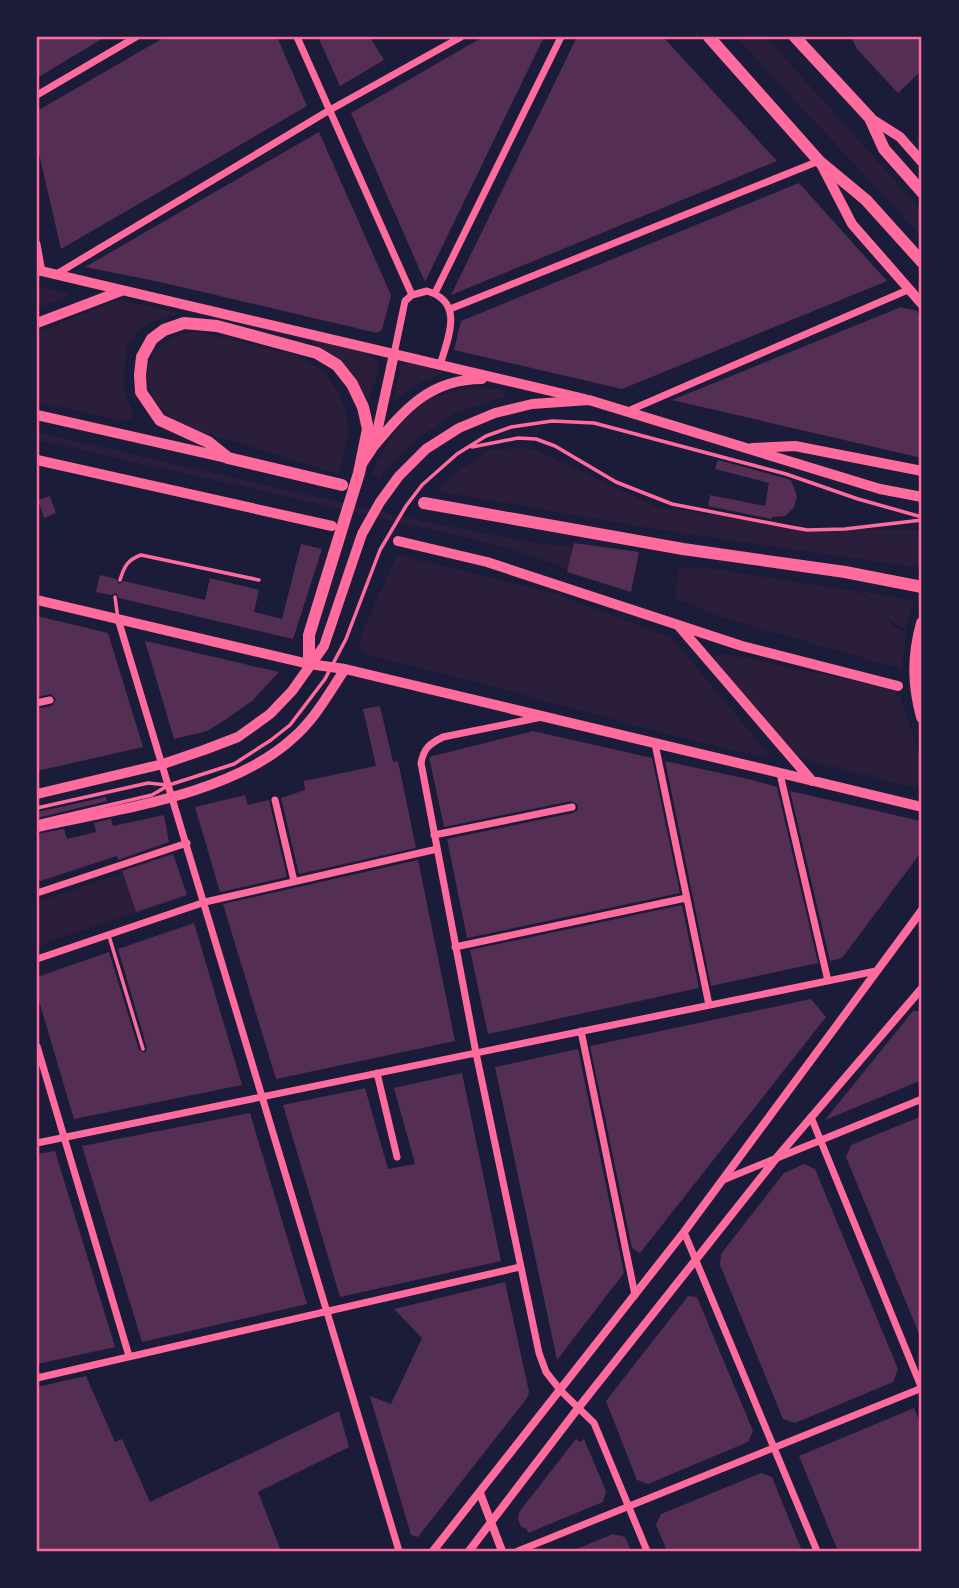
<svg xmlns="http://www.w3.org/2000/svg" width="959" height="1588" font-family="'Open Sans',sans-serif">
<rect width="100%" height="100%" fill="#1b1b3a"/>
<path fill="#2a1e3b" d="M736,37H766L922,211V237Z
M37,286L67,293V296L37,308Z
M119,300L181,313C162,317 139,324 129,343C126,349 126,358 125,365C121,383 125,397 134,413L129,422L37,402V332Z
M195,331L292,354L324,371L338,393L346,412L349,432L338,474C302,463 265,451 229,440C209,434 185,430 169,416C154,404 143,383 149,363C155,343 176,335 195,331Z
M307,339L368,353L377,362L378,373L369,400L343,364Z
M409,362L444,373L413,386L393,402L401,366Z
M480,388L505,390V396L456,413L413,442L379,479L372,473C400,419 415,393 480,388Z
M37,432L412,519L529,542L574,547L568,569L526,554L472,539L37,440Z
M514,448L534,449L657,507L812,528L922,530V568L661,530L437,491L459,470L488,451Z
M397,555L556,594L672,638L768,753V758C633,728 502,686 367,655L358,642Z
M680,567L708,568L855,591L873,601L895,628L906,631L902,669L724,618L674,598Z
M856,590L914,601L906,629C888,625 877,599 856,590Z
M727,654L893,689L900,696L922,764V789L807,760L795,753L717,663L714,655Z
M122,873L136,912L37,946V902Z"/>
<path fill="#542f53" d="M37,37H105L37,78Z
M165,37H277L307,106L61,249L37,145V111Z
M318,37H370L384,60L340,86Z
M483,37H544L425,282L351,113Z
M577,37H663L777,161L451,295Z
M851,37H922V70L898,93L857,49Z
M319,132L391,295L382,330L377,333L160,282L85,267Z
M799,183L887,281L622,389L454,350L461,321Z
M901,307L917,311L922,319V458L672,400Z
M718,460L791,480L797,496L794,507L785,516L772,517V519L708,506L710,495L765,506L769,483L715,469Z
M50,496L56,513L44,518L38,500Z
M574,543L639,552L631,592L567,572Z
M301,544L322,549L293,639L119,598L116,593L111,595L96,592L100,575L116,579L119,584L124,581L205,600L210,578L259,590L254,612L282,619Z
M37,616L108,633L143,747L37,771V709L52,706L56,699L51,694L37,697Z
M145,641L159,644L279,672L252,701L225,720L207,731L174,739Z
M380,706L393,762L398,761L416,848L299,874L281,798L305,790L304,781L376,766L363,709Z
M533,731L652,758L680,893L467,938L447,839L573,813L578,810V805L571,801L444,827L429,757Z
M665,761L752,780L777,787L818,963L711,986Z
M790,791L899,816L920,821L922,825V851L842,958L830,961Z
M245,795L248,805L269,800L287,877L220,892L195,807Z
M106,797L107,801L37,818V812Z
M164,815L169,842L118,860L117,856L37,882V834L64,829L67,839L96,832L94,823L111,819L113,826Z
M173,854L187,895L136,912L122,871Z
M418,860L455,1041L276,1079L223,904Z
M682,905L699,988L488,1034L470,950Z
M194,923L242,1085L74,1119L37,994V977L109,952L139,1050L145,1053L147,1048L118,949Z
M811,999L826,1017L640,1253L632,1248L590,1046Z
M913,1011H919L922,1017V1080L825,1120Z
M578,1049L624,1273L557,1360L495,1067Z
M462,1073L501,1261L340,1297L283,1105L365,1088L388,1169L415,1164L394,1088Z
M250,1113L307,1304L142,1342L82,1146Z
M922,1116V1341L846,1157L851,1145Z
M55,1151L115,1347L37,1364V1154Z
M804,1164L815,1169L898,1369L893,1382L795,1423L783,1419L720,1265L721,1254L784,1173Z
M505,1282L529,1392L527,1398L418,1537L411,1535L370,1396L391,1404L422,1338L394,1309Z
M688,1296L697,1297L753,1431L748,1442L648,1484L637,1480L606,1401Z
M86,1376L115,1442L122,1439L150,1502L339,1411L349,1447L258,1492L281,1551H37V1387Z
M914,1408L922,1428V1551H838L799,1456Z
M576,1439L580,1442L584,1439L606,1491L603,1502L528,1533L527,1529L521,1527L518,1519L519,1512Z
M761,1473L772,1477L802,1551H667L656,1525L661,1514Z
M613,1534L625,1537L631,1551H572Z"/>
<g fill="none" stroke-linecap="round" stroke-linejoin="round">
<path stroke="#ff6b9d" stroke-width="3.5" d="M472,447L518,438L536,439L555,446L616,482L672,504L785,526L807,530L845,529L922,520
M120,580C124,567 127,560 141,555L259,580
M115,597L118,619
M37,808L148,783L167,785
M37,822L152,795L169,785L234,764L271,740L290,725L325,679L346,639L380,550L406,506L422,485L457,454L486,436L511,427L552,421L594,423L786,474L858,499L922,517
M109,936L143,1049"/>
<path stroke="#ff6b9d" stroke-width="7" d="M297,37L412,295
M37,95L136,37
M37,244L42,272
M55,275L328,111L461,37
M435,293L561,37
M450,309L819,161
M394,354L405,301L412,295L427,291C465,302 448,338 440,365
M628,411L910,289
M118,619L399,1551
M37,703L50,700
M542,717L443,737C429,744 424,748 421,763L476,1053L539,1353L546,1372L561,1391L594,1423L647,1551
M655,744L709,1005
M780,774L828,981
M275,800L294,881
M434,835L572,807
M37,893L187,843
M455,947L686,898
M37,959L205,902L437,849
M581,1031L635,1295
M37,1046L129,1356
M377,1073L397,1157
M811,1117L922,1389
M37,1143L876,971
M723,1180L922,1099
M684,1232L817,1551
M37,1378L520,1267
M518,1551L922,1388"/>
<path stroke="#ff6b9d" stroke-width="8" d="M480,1493L502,1551
M433,1551L684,1232L922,910
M469,1551L579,1407L778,1156L922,988"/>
<path stroke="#ff6b9d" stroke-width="10" d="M870,118L900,137L922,162
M821,164L852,224L922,304
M37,270L585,399
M37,323L121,291
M37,415L227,458
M374,446C405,409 430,379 482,379
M752,448L795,446L922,471
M37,460L332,526
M362,464L374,446L394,354
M398,541L487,562L742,646L898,686
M37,600L309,664L345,669L922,807
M678,625L812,781
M37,827C117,809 231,795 293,738C315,719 329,693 345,669"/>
<path stroke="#ff6b9d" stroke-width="10" d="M37,794L163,764L204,750L238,737L270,714L292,691L324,646L362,534L380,502L399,476L426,449L459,428L495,413L532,404L589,400L880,489L922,497"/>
<path stroke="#ff6b9d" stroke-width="12" d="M709,37L819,161L866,200L922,262
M795,37L870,118L884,149L922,192
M424,503L683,549L845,572L922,587
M922,623C913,656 913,683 922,717
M309,664V635L359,473L368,429L363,407L352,384L337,365L317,353L217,326L184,323L164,330L152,339L142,357L140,375L141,392L160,420L208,442L228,458L342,485"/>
</g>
<rect width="959" height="1588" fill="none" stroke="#1b1b3a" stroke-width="77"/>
<rect x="38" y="38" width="882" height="1512" fill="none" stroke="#ff6b9d" stroke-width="2.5"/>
</svg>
